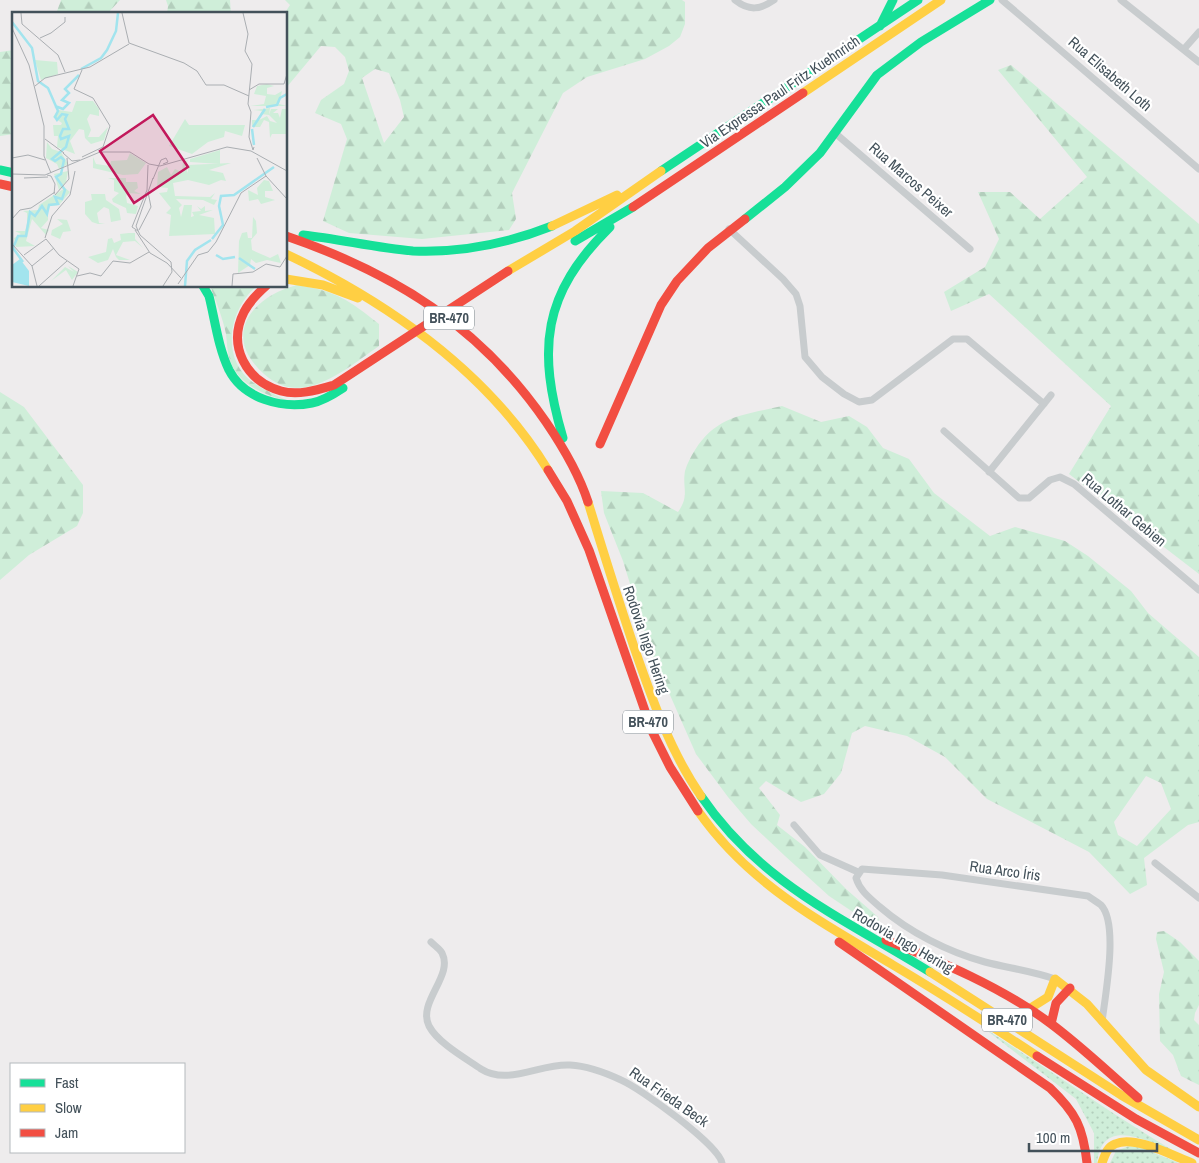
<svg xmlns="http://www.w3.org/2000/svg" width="1199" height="1163" font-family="'Archivo Narrow',sans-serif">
<defs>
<pattern id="grass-dots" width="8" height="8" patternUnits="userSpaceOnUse" patternTransform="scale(1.25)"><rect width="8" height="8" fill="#cfeed9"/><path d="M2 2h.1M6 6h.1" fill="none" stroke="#b3cebc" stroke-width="1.8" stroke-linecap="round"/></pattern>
<pattern id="forest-firs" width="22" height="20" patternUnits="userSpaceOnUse" patternTransform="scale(1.25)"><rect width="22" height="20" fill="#cfeed9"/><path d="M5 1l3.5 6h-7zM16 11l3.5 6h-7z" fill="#b3cebc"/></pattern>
</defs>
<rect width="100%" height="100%" fill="#eeeced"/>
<path fill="url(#grass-dots)" d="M981,1026C1047,1068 1110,1113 1177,1153C1151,1143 1102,1114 1097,1163H1094V1133L1076,1099Z
M1129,1146L1142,1148L1179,1163H1110L1116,1151Z"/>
<path fill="url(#forest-firs)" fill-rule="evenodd" d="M61,0H120L107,14H56Z
M166,0H230L231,14H167L168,6Z
M285,0H682L685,2V24L680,37L669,46L645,59L587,77L563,93L512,193L516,219L509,230L422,239L349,233L323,221L347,139L341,124L315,113L321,100L344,84L349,71L345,57L335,47L321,46L286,88V14H284L290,5ZM375,69L389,73L400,100L404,117L384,143L362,78Z
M14,50V134L0,136V52Z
M1011,65L1199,224V574L1069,474L1111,406L989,294L951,311L944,292L985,267L999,239L978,192H1010L1040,219L1087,177L998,70Z
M297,285C336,291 349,300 379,324V346C357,361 333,382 306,387C289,390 277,385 264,374C221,336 251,297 297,285Z
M210,286H257C234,305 223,342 240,369C250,385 272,393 288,401C264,395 236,384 229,357C227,350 227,342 226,334C223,319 216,301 210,286Z
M0,392L24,407L83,485V513L77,526L29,555L0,580Z
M782,406L821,422L849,416L867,427L883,448L909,459L934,493L990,536L1015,527L1065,541L1088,556L1131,591L1148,613L1199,657V822L1188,825L1144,858L1147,885L1130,894L1089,852L987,799L945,757L907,736L865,726L852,733L841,773L824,794L801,802L766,781L759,788L780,815L777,825L805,847L846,889L878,917L880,926L865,920L829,896L785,856L751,824L728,797L696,754L651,652L623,561L604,513L601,491L643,493L678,512C690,495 682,489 685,471C687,464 691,456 695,450C717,415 745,415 782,406ZM1146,776L1161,783L1171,809L1137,846L1118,835L1114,822Z
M1164,931L1180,942L1199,961V1005L1195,1013L1194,1020L1199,1025V1085L1181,1076L1173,1055L1160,1041L1159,994L1164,972L1156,939L1157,932Z"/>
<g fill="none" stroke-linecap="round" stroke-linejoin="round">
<path stroke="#c8ccce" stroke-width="7" d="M735,0C749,11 760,10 774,0
M1002,0L1199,169
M1121,0L1199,62
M1184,49L1199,32
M835,133L970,249
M729,229L783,279L796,294L800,306L805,357L822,377L844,394L859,402L872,400L953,339H967L1044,404
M944,431L1019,498H1029L1050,480L1060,477L1074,484L1199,590
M989,472L1051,395
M794,825L820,855L858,872
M1155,863L1199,898
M431,942C435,946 440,949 442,953C454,976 417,1002 429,1026C438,1043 465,1058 481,1069C508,1086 541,1063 570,1065C588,1066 604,1072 621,1080C640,1088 719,1145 722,1163
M1055,979C1032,971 1008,968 985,962C948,952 909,932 880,907C870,898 860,891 856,878L862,869L942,875L1088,896C1092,899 1097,902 1101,905C1119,924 1105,996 1102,1022"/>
<path stroke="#16e098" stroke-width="9" d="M880,26L893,0
M0,170L14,173
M661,171L918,0
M745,219L785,187L820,153L877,75L921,42L990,0
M303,235C340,239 376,248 413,251C461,253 509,243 552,226
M575,241L633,207
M203,286L209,296C215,320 218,347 229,370C244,399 282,409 312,403C323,401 334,394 343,388
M563,438C537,349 542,294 610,227
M701,796C761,884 843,918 930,972"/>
<path stroke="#ffcf43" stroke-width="9" d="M803,93L941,0
M552,226L617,195
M286,254C389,303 487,371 548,470
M508,271L575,231L661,171
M286,279L323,285L358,298
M588,502C603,551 618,599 634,647C652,699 670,751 701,796
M698,811C749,884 818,920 893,965C942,994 990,1025 1037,1056
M930,972L1121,1095L1199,1140
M1029,1009L1048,997L1055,979L1087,1004L1146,1070L1199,1107
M1102,1163C1105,1155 1107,1147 1115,1144C1135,1135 1173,1156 1192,1163"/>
<path stroke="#f24e42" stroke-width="9" d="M0,184L14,187
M633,207L803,93
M286,236C394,273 480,326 546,422C563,447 579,474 588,502
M266,286C257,294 249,302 244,312C227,346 246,381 281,391C298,396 317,390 334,385L508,271
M600,444L661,305L677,281L708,248L745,219
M548,470L567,501L589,550L652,731L670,767L698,811
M886,940C942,962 1001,987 1050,1023C1081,1046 1109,1073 1138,1098
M839,942L1050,1088C1076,1113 1083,1127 1087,1163
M1051,1024L1056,1003L1070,988
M1037,1056L1136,1119L1199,1153"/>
</g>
<g text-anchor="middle" stroke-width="4.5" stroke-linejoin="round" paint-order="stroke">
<g fill="#fff" stroke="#7b858c" stroke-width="1">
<rect x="424" y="306.5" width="50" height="23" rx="4"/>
<rect x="623" y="710.5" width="50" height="23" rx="4"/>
<rect x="982" y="1008.5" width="50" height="23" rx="4"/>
</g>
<g font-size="14" font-weight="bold" fill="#43515a">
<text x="449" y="323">BR-470</text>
<text x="648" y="727">BR-470</text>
<text x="1007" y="1025">BR-470</text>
</g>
<g font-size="15" fill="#43515a" stroke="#fff">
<text transform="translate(1110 74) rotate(41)" y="5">Rua Elisabeth Loth</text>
<text transform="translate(780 92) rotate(-34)" y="5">Via Expressa Paul Fritz Kuehnrich</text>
<text transform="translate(911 180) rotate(41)" y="5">Rua Marcos Peixer</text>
<text transform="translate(1124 510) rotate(40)" y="5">Rua Lothar Gebien</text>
<text transform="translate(646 640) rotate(71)" y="5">Rodovia Ingo Hering</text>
<text transform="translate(1005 871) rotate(8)" y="5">Rua Arco Íris</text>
<text transform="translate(903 941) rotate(30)" y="5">Rodovia Ingo Hering</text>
<text transform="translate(669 1097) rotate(35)" y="5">Rua Frieda Beck</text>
</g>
</g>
<g transform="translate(12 12)">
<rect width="275" height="275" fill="#eeeced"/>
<path d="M255,72L262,74L255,76V82L263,83L270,79L267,92L275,94H238L252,92L254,84L242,82L245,74ZM64,89H81L87,97V104L78,102L75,107L79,118L76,125H87L96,115L92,128L79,132L73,126L72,118L67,117L58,129L63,142L45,135L46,124H42L41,113H49L50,111L41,105L46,98L60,100ZM258,96L257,103L249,102L247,108L255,104L258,109L265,111L257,103L259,97H266L261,101H266L268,106L270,97H275V122H260L258,126L257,110L252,108L248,115H240V108H245L250,99L241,98ZM173,107L177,113H233L230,124L213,119L212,125L196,130L180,142L157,134ZM35,130L40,137L49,140L56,152L47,157L45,152L34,146ZM118,141L134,151L126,162L111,163L81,156V145L84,152L98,154L99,149L115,148ZM176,148L173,154L176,161V153L219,151L197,158L211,161L214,169L209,168L197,173L176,168L161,171L163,184L198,185L203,181L199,187L205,188L202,193L191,188L164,187L170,193L167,196L169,205L172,193H180L179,205L182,204L180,200L189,199L185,194L189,197L193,194V199L201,198L187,203L202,206L203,222L157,224L159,203L154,201L159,196L147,181L155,180L156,176L145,175L146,160L155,155L159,163L163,157L170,160L171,150ZM56,159L54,170L47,178L42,162ZM96,166H114V170H125L126,176L122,179L129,182L116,181L114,184L115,191L126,194L124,202L115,201L114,196L101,190L100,187L107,181L102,179V168ZM252,168L257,169L261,179H253V185L263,188L249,192L246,187L237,189L236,178L246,183L245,176ZM53,176L58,180L47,193L36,194V208L29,216L37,218L34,223L20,207L14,229L23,234L4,235L2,226L9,222L3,219H13L15,212V201L11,199L26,198L27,193ZM79,182H93L94,188L107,197L109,208L99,210L97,197L92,195L85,201L87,211L93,212H86L80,210L73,202V190L80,188ZM241,205L244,209L245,221L239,228L240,238L258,246L266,242L269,251L255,248L244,251L239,247L238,253L226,261L227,229L230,221L235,220L236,226H240ZM45,207L55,208L59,219L51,220L48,227L39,223L40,218L51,212ZM117,221H123V227L131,236L123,229L111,230L104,243L118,248H107L104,245L101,237L96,248L86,251L76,245L94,240L96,227L100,226L102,231L109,228L108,222ZM56,254L66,260L60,268L54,258L39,269L53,255L62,260Z" fill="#cfeed9"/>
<path d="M208,138V152L178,150V147Z" fill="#cfeed9"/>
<path d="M23,48L45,50L46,62L29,68Z" fill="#cfeed9"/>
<path d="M8,247L17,259V274L0,270V253Z" fill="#a2e4ee"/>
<path fill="none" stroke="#a2e4ee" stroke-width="2.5" d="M0,10L20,36L26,69L36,76L46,99L43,105L45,108L50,102L55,103L53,107L57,117H51L48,124L49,127L57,124L54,135L40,147L43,149L49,145L52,148L49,162L44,165L53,178L50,187L43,185L46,192L37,193L35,202L30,194L23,204L18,200L14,224H6L1,236L11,250M69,57L89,46L95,38L104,19L106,1M43,94L51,97L57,91L50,88L57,81L53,77L67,63M254,95L265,93L268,86L275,82M241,115L253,97M240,117L242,133M200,227L211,213L207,194L209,184L222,183L262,155M204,243L211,247L223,245M227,246L243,257M173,274L175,249L183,238L199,228"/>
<path fill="none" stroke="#aaaeb2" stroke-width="1" d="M9,1L10,12L46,43L53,60M110,1L117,31L172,51L185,59L194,73H212L237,84M231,1L236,22L233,39L240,52L236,92L239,100L237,125L241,138L242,135M0,16L17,53L32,114V144L39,161M28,26L39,21L53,10V5M23,74L33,66L78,55L117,32M237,78L247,72H272L275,62M33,127L52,141M51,141L60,149L68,148M70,145L91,135L98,114L81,86L62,77L70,58M0,146L16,143L33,148M245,146L254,164M0,162L33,163L88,140H118L137,152L148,154L215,135L239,139L275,159M35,163L39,164L43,172L42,182M254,164L275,187M12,166L36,165M141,166L124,214L128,223L159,250L160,260L151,274M141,167L149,148L154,146L156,150L151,152M43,183L57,167L55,146M0,207L8,198L19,196L43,180M123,218L138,241L155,251L169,266M127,218L139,195L136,180M126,219L120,215L135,178L136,153M33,226L40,204L58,183L63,159M0,232L20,254L25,274M12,243L34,227L47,243L67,257L61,274M20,254L42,236M65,264L78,261L89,264L101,249L118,251L137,240M166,272L186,243L196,240L204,230L229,181L254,164M27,274L55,249M220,274L221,262L241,260L254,252L268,255L275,244"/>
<path fill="#c2185b" fill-opacity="0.15" stroke="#c2185b" stroke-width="2.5" d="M141,103L176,155L122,191L88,139Z"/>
<rect width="275" height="275" fill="none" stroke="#43515a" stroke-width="2.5"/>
</g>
<rect x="10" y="1063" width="175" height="90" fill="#ffffff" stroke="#b4b9bd"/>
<rect x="20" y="1079" width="25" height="8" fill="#16e098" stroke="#b4b9bd"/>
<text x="55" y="1088" font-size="15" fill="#43515a">Fast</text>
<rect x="20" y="1104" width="25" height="8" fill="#ffcf43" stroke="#b4b9bd"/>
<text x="55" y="1113" font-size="15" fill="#43515a">Slow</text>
<rect x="20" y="1129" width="25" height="8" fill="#f24e42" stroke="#b4b9bd"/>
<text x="55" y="1138" font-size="15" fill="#43515a">Jam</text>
<path d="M1029 1143v8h128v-8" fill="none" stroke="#43515a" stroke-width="2.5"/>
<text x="1036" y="1143" font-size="15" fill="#43515a" stroke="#ffffff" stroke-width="4" paint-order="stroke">100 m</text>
</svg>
